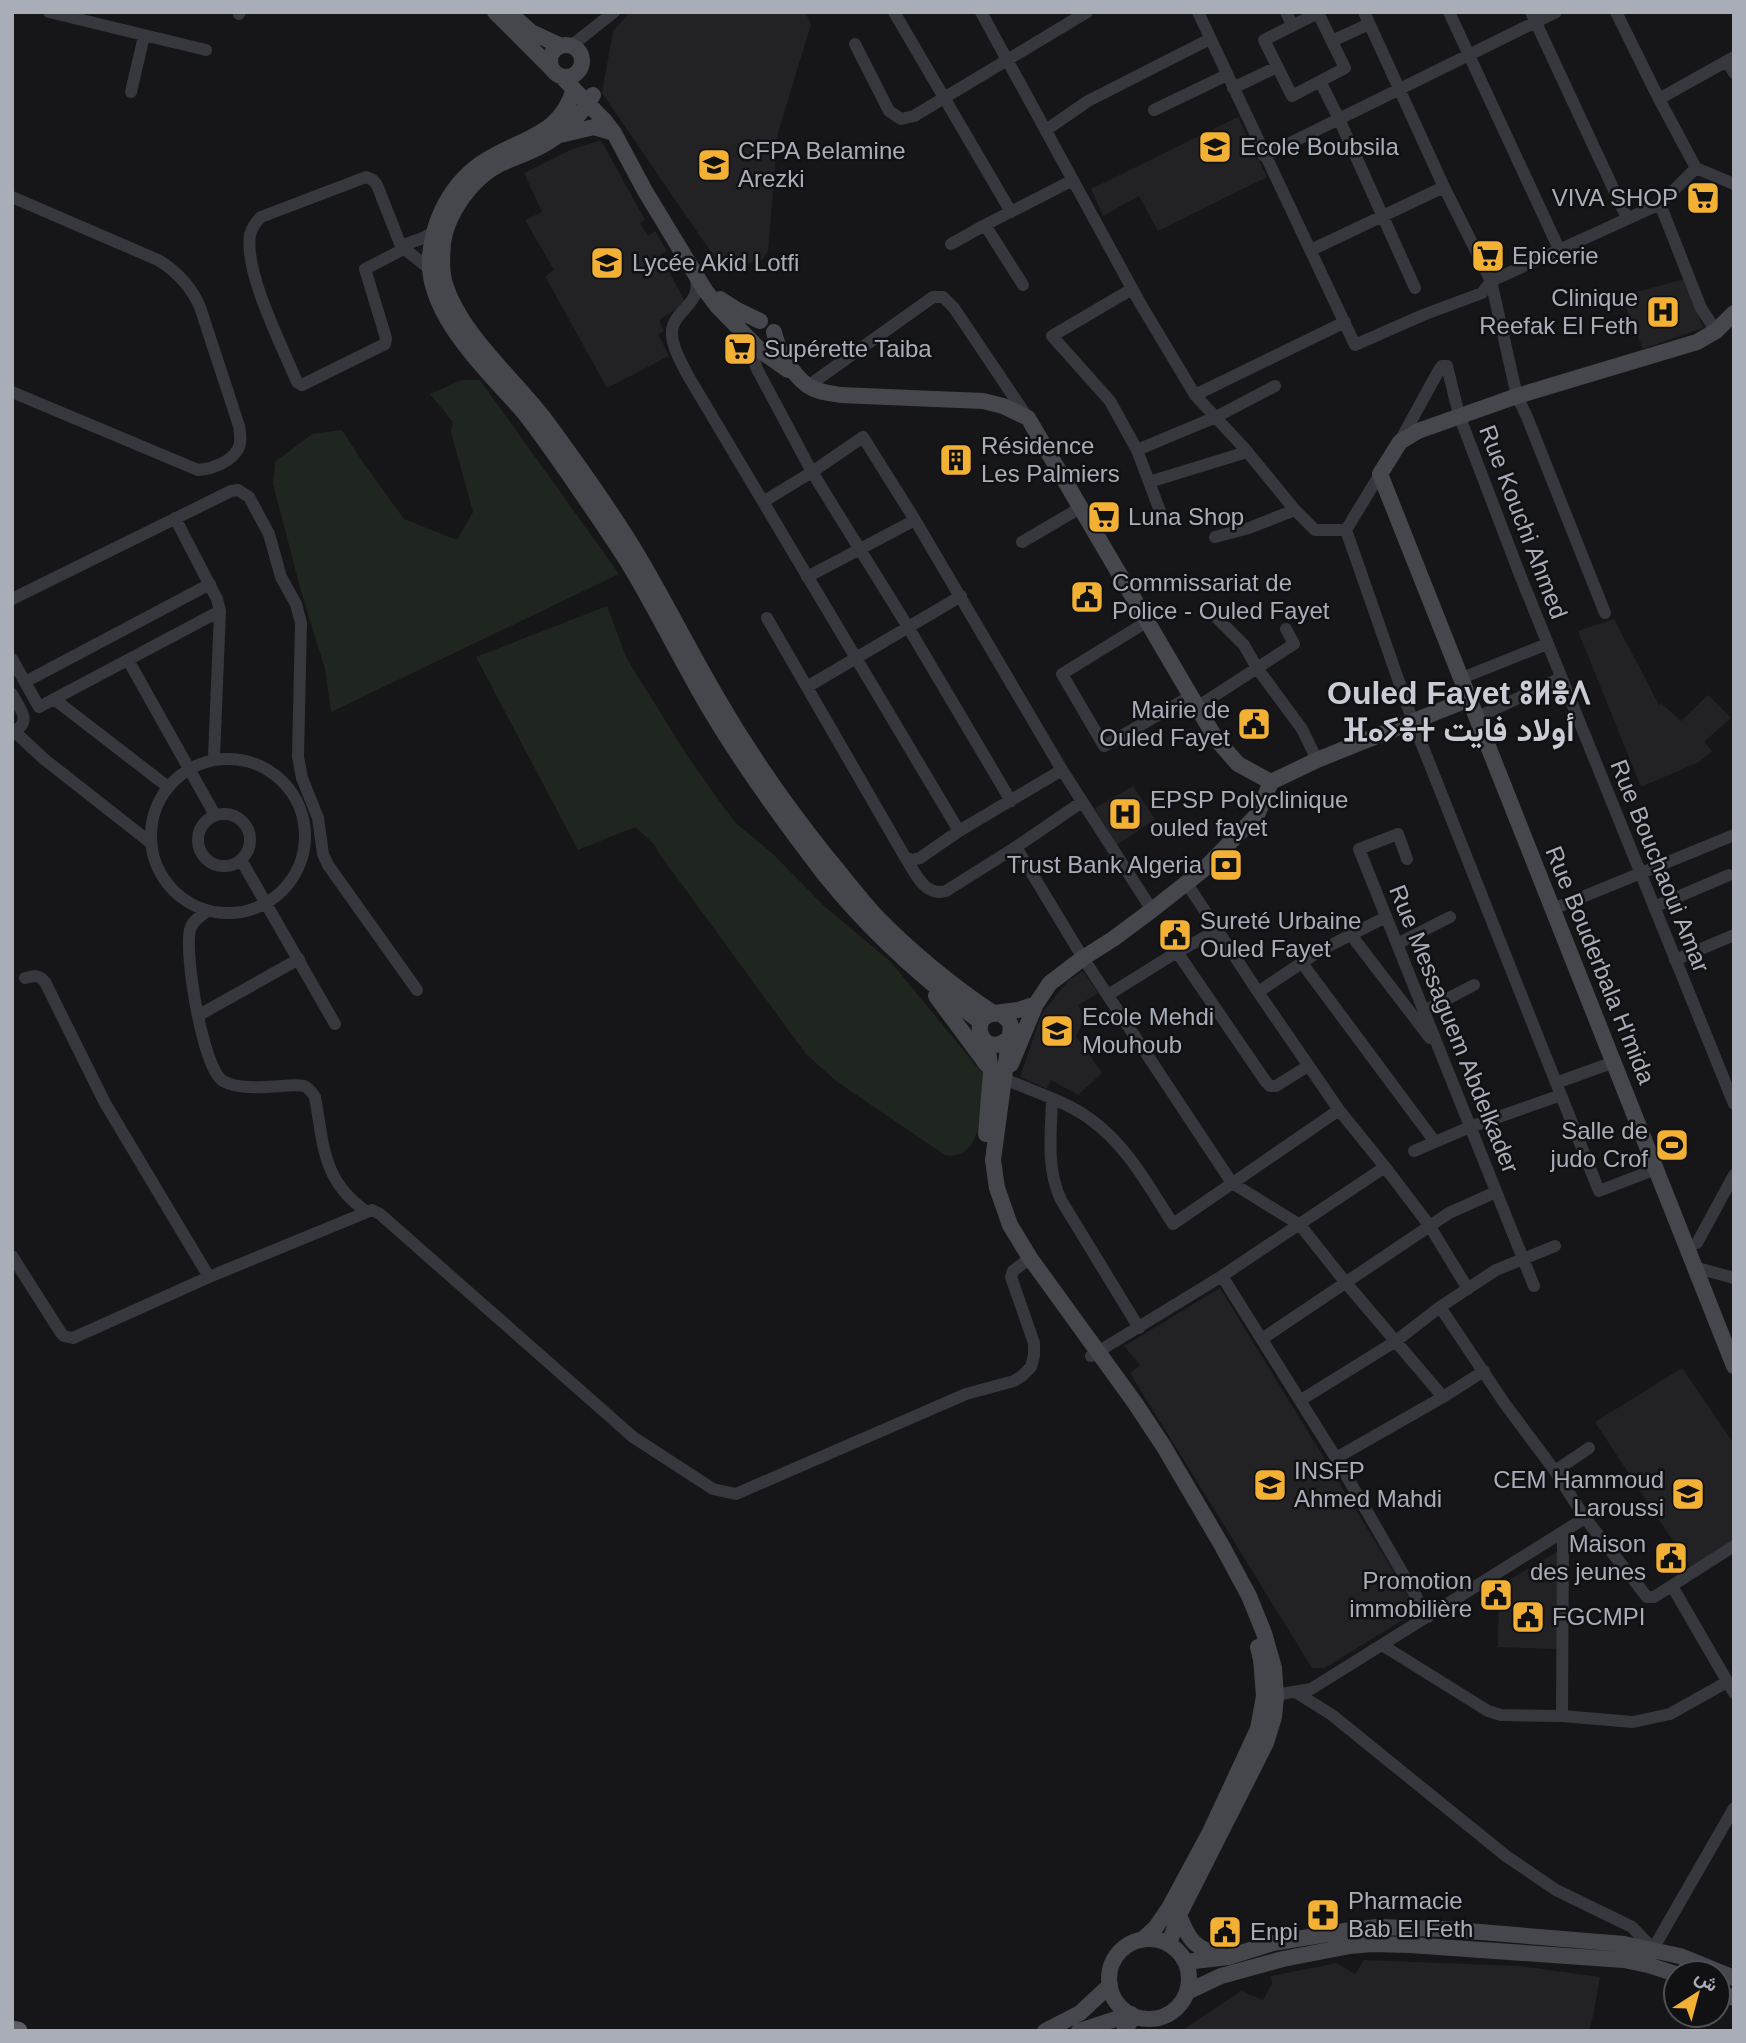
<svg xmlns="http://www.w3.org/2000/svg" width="1746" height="2043" font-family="Arial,Vazirmatn,'Noto Sans Tifinagh',sans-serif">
<rect width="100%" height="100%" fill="#161618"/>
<path fill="#222225" d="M630,12H805L811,24L778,133L768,251L762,260L724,271L602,93L613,31Z
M1238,117L1267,177L1158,231L1139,196L1103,216L1091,189Z
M601,140L645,220L640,223L648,236L655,231L667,251L660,255L686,303L659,320L664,331L658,334L669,356L607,388L545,276L554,270L525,220L542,212L524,173L570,150Z
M1685,279L1703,328L1643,349L1621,296Z
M1614,619L1659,705L1661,703L1681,721L1708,695L1731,718L1704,742L1712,751L1699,762L1641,787L1578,631Z
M1133,786L1155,819L1117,845L1095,808Z
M1083,971L1098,993L1078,1005L1085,1019L1076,1036L1102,1073L1078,1095L1051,1080L1047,1089L1020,1077L1042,1013L1069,980Z
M1220,1288L1409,1597L1404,1619L1325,1668H1312L1130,1373L1140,1365L1124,1346Z
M1682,1368L1734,1444V1544L1692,1570L1595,1422Z
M1560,1550L1557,1649L1498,1647L1499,1586Z
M1364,1960L1520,1966L1600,1977L1593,2016L1589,2031H1181L1241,1991L1263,2000L1272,1984L1271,1976L1337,1963L1355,1974Z"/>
<path fill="#1e261f" d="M462,380H480L619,574L331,712L325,669L301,591L273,484L275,462L312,434L342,430L362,461L404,519L457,540L473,512L451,432L453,422L430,394Z
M607,606L627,659L688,757L725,809L737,824L773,854L824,906L890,961L983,1074C981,1099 986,1162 945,1155L836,1081L806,1054L658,852L655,845L635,827L578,850L476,657Z"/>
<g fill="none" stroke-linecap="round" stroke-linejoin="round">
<path stroke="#37383d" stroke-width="12" d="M49,12L206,50
M894,12L1011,212
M981,12L1140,303L1195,395L1245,449L1295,510L1315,530H1346
M1198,12L1355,345L1423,315L1482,293L1491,281L1660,204L1696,168L1659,99L1616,12
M1286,12L1292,25
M1364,12L1444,187L1491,281L1517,396L1527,417L1605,613
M1449,12L1559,249
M1531,12L1627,218
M1318,13L1345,68L1292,96L1264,40Z
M239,14L240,12
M1332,41L1369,24
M855,44L889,111L901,119L914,116L1087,12
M571,46L614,12
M1727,61L1734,73
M1320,81L1339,119L1415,288
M1233,88L1277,67
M131,92L144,36
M1659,99L1734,57
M1154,110L1227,75
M1046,130L1088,101L1210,39
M1264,156L1556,12
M1696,168L1734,184
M12,197L158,260C178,272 191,286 200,307L239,426C240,433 242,442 238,449C231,462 212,469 198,470L12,392
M1660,204L1701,308L1716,331
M985,225L1023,285
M951,244L985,225L1073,180
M401,246L377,185L373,180L366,177L261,217C256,222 252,227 250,235C244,272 282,346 297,382L302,385L385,344L386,338L365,269L404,249
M1311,250L1444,187
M431,270L401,246L423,238L435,231
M697,275C696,280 697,287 696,292C692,307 673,315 672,331C671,346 681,361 687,374L959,831
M1132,289L1052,336L1110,401L1137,450L1160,511
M754,342L752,354L757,369L812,472L908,627L1011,801
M808,386L933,297H943L954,308L1028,418
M1195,395L1345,322
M1400,441L1439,370L1442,366H1447L1459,415L1520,575L1734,1104
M1137,450L1216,417L1275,386
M1380,474L1346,530L1413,722L1599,1191L1656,1169
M1149,482L1247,452
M763,502L812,472L863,437L915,520L1062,770L1152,910
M175,518L217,599L220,611L214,757
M1215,537L1249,528L1295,510
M1022,542L1080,508
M807,577L915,520
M12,599L231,491L238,490L249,497L269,534L281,577L296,604L301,623L298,757L302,778L318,818L323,854L328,865L417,990
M1216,617L1244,645L1257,668L1302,729L1317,760
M767,618L905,857L912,860L920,858L959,831L1062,770
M1148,621L1062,674L1104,746L1191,696
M12,659L39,707L220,611
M128,660L215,815
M1462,678L1547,644
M25,682L210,584
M807,687L961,596
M12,694C21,711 33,721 12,733
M54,699L168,787
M1197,707L1294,644L1286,629
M1476,718L1561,678
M15,732L44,759L151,843
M151 836a77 77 0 1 1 154 0a77 77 0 1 1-154 0Z
M198 840a26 26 0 1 1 52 0a26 26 0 1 1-52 0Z
M1016,847L1083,958L1232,1183L1300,1225L1346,1283L1443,1397
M905,857C915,872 924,897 946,891L1016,847L1082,802
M1407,859L1398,834L1359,849L1534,1286
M241,860L335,1024
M1186,882L1258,992L1339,1110L1385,1167L1429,1225L1468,1289
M1654,907L1729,875
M1553,909L1734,835
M207,911C200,917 192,921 190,930C184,954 203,1069 223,1081C240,1090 264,1087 282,1086C289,1086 297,1084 304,1086C309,1088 312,1092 315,1097C324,1146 322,1181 367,1212
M1351,935L1430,1038
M1397,944L1450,917
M1177,952L1266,1082L1270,1086H1276L1308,1066
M1675,960L1734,935
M1302,963L1435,1142
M25,978C34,976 39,974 45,982L105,1103L209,1277
M1258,992L1321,950L1386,917
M1108,995L1177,952L1218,930
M1424,1011L1474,985
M199,1015L299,959
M1007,1080C1034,1092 1066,1101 1090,1119C1127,1145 1149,1187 1173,1224L1339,1110
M1556,1083L1614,1062
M1052,1100C1051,1134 1046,1168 1061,1200L1139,1328
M1414,1151L1470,1127L1561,1095
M1697,1243L1734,1175
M12,1256L61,1333L64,1336L73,1338L209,1277L372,1210L380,1214L633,1437L713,1489L736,1494L966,1394L1014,1381L1022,1376L1031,1367L1034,1355V1343L1011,1277L1013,1271L1030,1258
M1694,1267L1734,1278
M1222,1276L1336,1458L1428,1617
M1440,1307L1505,1404L1555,1471L1585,1518
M1262,1339L1449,1213L1496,1192
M1091,1356L1222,1276L1385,1167
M1301,1400L1396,1341L1440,1307L1496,1270L1555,1246
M1336,1458L1443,1397L1484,1371
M1555,1471L1589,1448
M1672,1586L1734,1693
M1382,1645L1488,1711L1501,1715L1562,1716L1563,1532
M1297,1693L1332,1715L1506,1856L1556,1890L1632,1927L1653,1949L1734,1808
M1269,1696L1311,1689L1585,1518L1647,1597H1654L1734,1546
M1562,1716L1633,1722L1670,1714L1727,1682"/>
<path stroke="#45474d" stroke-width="16" d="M495,12L553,70
M513,16L531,32L561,46
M550 61a16 16 0 1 1 32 0a16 16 0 1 1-32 0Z
M561,76L604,120L614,133L645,191L705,290L717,306L761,351L788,370
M574,89C561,132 530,136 495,155C456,175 434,213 430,256C425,316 490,372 526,415C547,442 566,470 585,498C604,526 624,554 640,583C664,625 685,667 709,708C744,767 784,822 825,875C870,931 923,979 981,1022
M593,95C584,110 572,124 558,135C541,149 520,155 500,164C473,177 447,213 443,243C442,257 441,271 445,284C460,333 512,377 543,417C577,463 611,510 640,559C667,605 691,653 718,699C749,753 787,807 826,856C842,875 858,896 875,915C909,950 953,986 993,1013
M560,135L594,127L614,133
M720,299L737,310L760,321
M1734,313L1716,331L1697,342L1517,396L1418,431L1400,442L1380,474L1734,1366
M774,332C777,349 793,375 807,385C816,392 830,393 840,395L983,401L1003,406L1028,418L1216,739L1238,764L1271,782
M1271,782L1317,760L1469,699
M936,996L987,1065
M994,1013L1018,1010L1036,1004L1032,1009
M1008,1039C980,1062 965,1009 1001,1014L1009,1021L1011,1026L993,1160L997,1188L1010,1225L1030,1258L1135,1403L1164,1447L1221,1544L1249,1596L1264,1633L1274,1668L1276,1696L1274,1717L1266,1743L1179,1915L1169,1944
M1011,1064L1036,1004L1050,983L1083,958L1113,939L1152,910L1203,870L1257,815L1271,782
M986,1134L991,1072L987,1043
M1179,1915C1189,1941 1195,1949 1223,1956
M1109 1979a40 40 0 1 1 80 0a40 40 0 1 1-80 0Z
M1142,1940L1156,1927L1169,1908L1210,1832L1258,1729L1264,1696L1261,1659L1258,1647
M1186,1962L1228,1957L1273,1943L1351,1930L1377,1927L1444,1929L1624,1944L1680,1956L1734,1978
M1187,1992L1221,1976L1283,1959L1350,1946L1372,1944L1410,1945L1624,1960L1648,1965L1676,1974
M1718,1992L1734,1998
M1045,2031L1080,2013L1110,1985
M1079,2031L1131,2014
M1124,2031L1134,2016"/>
<path stroke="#5b5e65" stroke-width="19" d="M12,2030L18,2031"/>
</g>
<defs>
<symbol id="school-square" viewBox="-11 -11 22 22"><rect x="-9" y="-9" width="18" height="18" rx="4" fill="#f2b134" stroke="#111113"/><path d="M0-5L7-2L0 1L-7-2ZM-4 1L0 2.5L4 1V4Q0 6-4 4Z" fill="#111"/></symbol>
<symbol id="university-square" viewBox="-11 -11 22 22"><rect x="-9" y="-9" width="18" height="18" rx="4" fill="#f2b134" stroke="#111113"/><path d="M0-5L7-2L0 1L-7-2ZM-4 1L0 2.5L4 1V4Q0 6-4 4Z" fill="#111"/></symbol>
<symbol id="supermarket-square" viewBox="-11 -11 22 22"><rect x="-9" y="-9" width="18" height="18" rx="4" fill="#f2b134" stroke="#111113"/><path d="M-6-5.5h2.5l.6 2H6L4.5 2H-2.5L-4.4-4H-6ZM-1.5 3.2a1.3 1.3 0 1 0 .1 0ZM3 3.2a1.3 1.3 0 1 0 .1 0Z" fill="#111"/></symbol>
<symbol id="hospital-square" viewBox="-11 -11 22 22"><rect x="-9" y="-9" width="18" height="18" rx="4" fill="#f2b134" stroke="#111113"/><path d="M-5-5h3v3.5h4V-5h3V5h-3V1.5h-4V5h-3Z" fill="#111"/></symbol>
<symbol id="building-square" viewBox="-11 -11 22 22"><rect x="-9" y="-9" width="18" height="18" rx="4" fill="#f2b134" stroke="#111113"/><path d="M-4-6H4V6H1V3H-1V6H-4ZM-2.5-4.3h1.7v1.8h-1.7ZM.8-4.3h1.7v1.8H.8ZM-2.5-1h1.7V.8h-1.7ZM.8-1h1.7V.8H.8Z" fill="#111"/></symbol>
<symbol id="civic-square" viewBox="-11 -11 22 22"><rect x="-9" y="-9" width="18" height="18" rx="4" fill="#f2b134" stroke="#111113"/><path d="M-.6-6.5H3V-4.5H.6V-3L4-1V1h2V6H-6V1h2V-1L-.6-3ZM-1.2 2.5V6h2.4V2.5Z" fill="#111"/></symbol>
<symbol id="bank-square" viewBox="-11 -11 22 22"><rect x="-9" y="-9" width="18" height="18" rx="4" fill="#f2b134" stroke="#111113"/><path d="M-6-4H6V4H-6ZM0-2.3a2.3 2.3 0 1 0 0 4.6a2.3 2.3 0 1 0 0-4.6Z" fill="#111"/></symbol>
<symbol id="stadium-square" viewBox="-11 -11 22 22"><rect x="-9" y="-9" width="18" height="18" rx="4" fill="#f2b134" stroke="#111113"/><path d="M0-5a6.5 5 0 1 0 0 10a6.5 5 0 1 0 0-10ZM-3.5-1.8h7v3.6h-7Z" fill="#111"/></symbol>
<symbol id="pharmacy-square" viewBox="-11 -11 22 22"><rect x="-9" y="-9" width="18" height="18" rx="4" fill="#f2b134" stroke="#111113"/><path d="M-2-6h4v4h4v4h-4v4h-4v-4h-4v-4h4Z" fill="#111"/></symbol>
</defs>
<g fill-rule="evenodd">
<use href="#school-square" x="1196" y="128" width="38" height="38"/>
<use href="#university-square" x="695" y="146" width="38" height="38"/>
<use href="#supermarket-square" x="1684" y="179" width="38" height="38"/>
<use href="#supermarket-square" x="1469" y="237" width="38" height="38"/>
<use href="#school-square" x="588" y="244" width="38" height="38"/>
<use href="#hospital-square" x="1644" y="293" width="38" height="38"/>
<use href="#supermarket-square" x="721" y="330" width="38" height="38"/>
<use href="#building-square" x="937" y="441" width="38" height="38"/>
<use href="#supermarket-square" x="1085" y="498" width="38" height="38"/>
<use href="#civic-square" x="1068" y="578" width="38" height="38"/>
<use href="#civic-square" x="1235" y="705" width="38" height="38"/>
<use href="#hospital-square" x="1106" y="795" width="38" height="38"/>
<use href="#bank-square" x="1207" y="846" width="38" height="38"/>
<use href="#civic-square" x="1156" y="916" width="38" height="38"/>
<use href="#school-square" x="1038" y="1012" width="38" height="38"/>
<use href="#stadium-square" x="1653" y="1126" width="38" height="38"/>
<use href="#university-square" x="1251" y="1466" width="38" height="38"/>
<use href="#school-square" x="1669" y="1475" width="38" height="38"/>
<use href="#civic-square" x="1652" y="1539" width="38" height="38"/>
<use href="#civic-square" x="1477" y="1576" width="38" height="38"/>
<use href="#civic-square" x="1509" y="1598" width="38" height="38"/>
<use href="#pharmacy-square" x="1304" y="1896" width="38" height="38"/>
<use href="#civic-square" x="1206" y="1913" width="38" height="38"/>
</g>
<g text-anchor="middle" stroke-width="5" stroke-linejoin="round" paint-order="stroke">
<g font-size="24" fill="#a8adb8" stroke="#111113" text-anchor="start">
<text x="1240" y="155">Ecole Boubsila</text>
<text x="738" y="159">CFPA Belamine<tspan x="738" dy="28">Arezki</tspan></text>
<text x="1678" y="206" text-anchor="end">VIVA SHOP</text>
<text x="1512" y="264">Epicerie</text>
<text x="632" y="271">Lycée Akid Lotfi</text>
<text x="1638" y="306" text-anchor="end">Clinique<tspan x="1638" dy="28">Reefak El Feth</tspan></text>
<text x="764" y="357">Supérette Taiba</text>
<text x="981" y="454">Résidence<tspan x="981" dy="28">Les Palmiers</tspan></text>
<text x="1128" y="525">Luna Shop</text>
<text x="1112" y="591">Commissariat de<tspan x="1112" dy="28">Police - Ouled Fayet</tspan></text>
<text x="1230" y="718" text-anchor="end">Mairie de<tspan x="1230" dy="28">Ouled Fayet</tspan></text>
<text x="1150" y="808">EPSP Polyclinique<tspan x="1150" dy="28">ouled fayet</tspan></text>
<text x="1202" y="873" text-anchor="end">Trust Bank Algeria</text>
<text x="1200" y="929">Sureté Urbaine<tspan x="1200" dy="28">Ouled Fayet</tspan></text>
<text x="1082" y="1025">Ecole Mehdi<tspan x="1082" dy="28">Mouhoub</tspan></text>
<text x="1648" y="1139" text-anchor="end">Salle de<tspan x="1648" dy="28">judo Crof</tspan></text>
<text x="1294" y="1479">INSFP<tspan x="1294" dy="28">Ahmed Mahdi</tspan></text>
<text x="1664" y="1488" text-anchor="end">CEM Hammoud<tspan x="1664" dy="28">Laroussi</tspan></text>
<text x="1646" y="1552" text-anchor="end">Maison<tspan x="1646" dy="28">des jeunes</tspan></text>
<text x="1472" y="1589" text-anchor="end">Promotion<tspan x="1472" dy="28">immobilière</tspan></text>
<text x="1552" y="1625">FGCMPI</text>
<text x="1348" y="1909">Pharmacie<tspan x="1348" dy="28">Bab El Feth</tspan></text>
<text x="1250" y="1940">Enpi</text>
</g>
<g font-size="24" fill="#a8adb8" stroke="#111113">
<text transform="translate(1523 522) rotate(69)" y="8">Rue Kouchi Ahmed</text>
<text transform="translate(1660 866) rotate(68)" y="8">Rue Bouchaoui Amar</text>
<text transform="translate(1600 965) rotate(68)" y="8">Rue Bouderbala H'mida</text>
<text transform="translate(1454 1029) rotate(68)" y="8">Rue Messaguem Abdelkader</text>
</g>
<g font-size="32" font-weight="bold" fill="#c9ccd4" stroke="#111113">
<text x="1459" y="704">Ouled Fayet ⵓⵍⴻⴷ<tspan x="1459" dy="37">ⴼⴰⵢⴻⵜ أولاد فايت</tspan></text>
</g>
</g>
<rect width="1746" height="2043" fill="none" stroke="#a8adb8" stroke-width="28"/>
<g transform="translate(1697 1994) rotate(36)"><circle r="33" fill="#111113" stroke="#4d4f55" stroke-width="2"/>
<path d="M0-5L12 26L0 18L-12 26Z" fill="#f2b134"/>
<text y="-10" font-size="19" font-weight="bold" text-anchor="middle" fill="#a8adb8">ش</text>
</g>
</svg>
